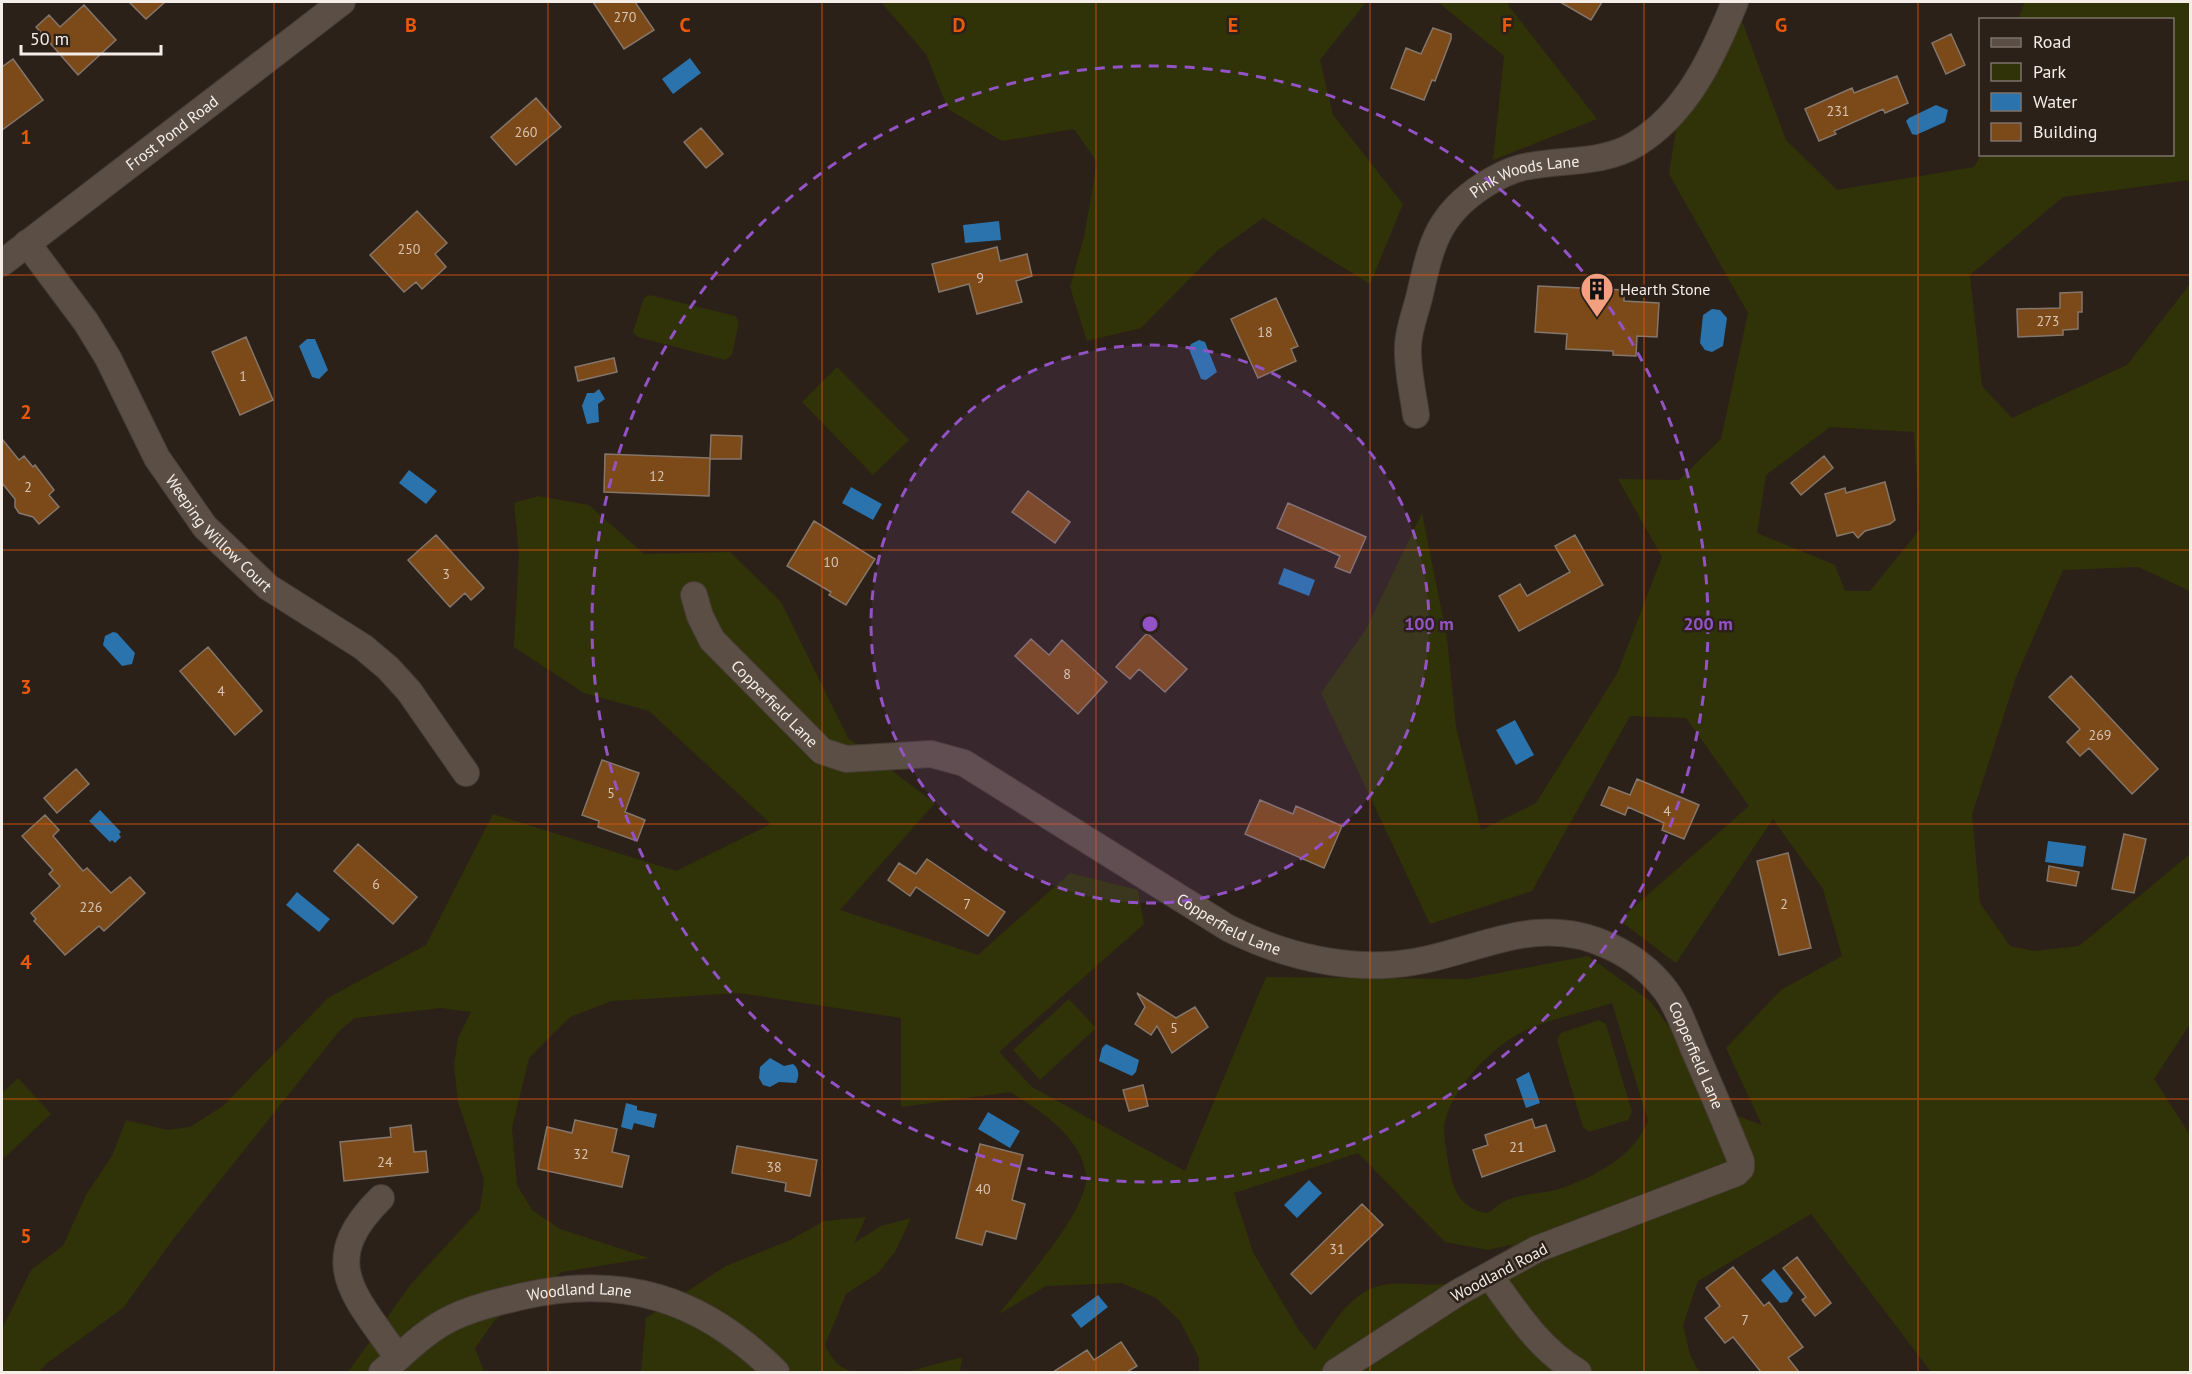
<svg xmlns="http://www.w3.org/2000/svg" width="2192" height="1374" font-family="'PT Sans',sans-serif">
<rect width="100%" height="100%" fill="#2c2118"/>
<path fill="#2f3307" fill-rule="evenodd" d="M881,2H1366L1320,60L1333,115L1403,204L1370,284L1263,218L1217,251L1141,328L1087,341L1070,287L1084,237L1097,162L1074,129L1002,141L948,109L926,54Z
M1438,2H1509L1508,5L1597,119L1493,160L1504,56Z
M2025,2H2190V180L2063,197L1970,275L1982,386L2012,418L2127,365L2190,284V591L2138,567L2063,570L2016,677L1972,815L1980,903L2010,946L2034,951L2079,946L2190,854V1024L2154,1079L2190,1135V1372H1931L1811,1214L1698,1281L1683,1325L1690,1355L1699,1372H1199V1358L1180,1321L1156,1298L1122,1283L1046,1286L999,1314C1020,1286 1090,1209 1086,1175C1081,1136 1040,1110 1010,1092L901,1107V1018L739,993L612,1001L570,1017L529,1058L512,1128L517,1185L532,1210L560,1229L649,1258L562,1272L495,1320L475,1348L484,1372H348L411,1284L480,1209L484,1180L458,1102L454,1066L458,1038L471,1012L441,1008L355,1018L340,1030L174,1238L123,1308L47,1363L39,1372H2V1329L31,1270L63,1246L86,1195L112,1156L126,1120L167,1130L190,1127L223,1106L328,998L426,945L493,814L676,871L771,824L649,711L584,693L514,647L519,554L514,503L538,496L589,505L644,554L730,552L781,602L848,738L935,803L840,910L978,955L1070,873L1138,890L1144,924L999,1052L1032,1087L1185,1171L1266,977L1467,979L1588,956L1650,1001L1735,1115L1762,1125L1726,1048L1781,990L1842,956L1823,889L1773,819L1676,963L1619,920L1749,806L1686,718L1630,716L1532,891L1430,924L1321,693L1366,629L1422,513L1447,638L1456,727L1481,830L1536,803L1617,674L1662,557L1618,479L1679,480L1721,439L1748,313L1669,174L1685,73L1742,21L1786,140L1837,190L1974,167L1981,155L2172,154V20L2018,19ZM1830,427L1914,432L1920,529L1870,591H1845L1835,565L1757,533L1766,475ZM1612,1003L1648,1121C1634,1156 1596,1176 1562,1188C1544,1194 1524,1193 1507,1200C1500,1203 1494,1209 1488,1213C1466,1211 1454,1195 1450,1173C1448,1160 1444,1141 1444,1128C1447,1093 1491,1048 1520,1033C1542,1021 1587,1011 1612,1003ZM1358,1153L1445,1242L1488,1250L1514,1244C1500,1254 1477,1275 1461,1281C1435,1289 1409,1280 1383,1285C1350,1291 1332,1326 1315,1350L1298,1329L1253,1252L1234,1193Z
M650,295L735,316L739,322L732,355L725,360L638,337L633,332L644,298Z
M837,367L909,440L873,475L802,402Z
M1069,999L1096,1028L1040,1080L1013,1050Z
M1599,1020L1606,1024L1632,1112L1628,1120L1589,1132L1583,1127L1557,1040L1561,1033Z
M18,1078L51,1114L2,1160V1093Z
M866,1217L854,1243L881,1226L911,1218L895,1252L878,1273L846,1294L825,1345C832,1360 841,1371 858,1372H641L646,1318L726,1266L788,1241L824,1221Z
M962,1357L960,1372H907Z"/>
<path fill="#2a73ad" d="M690,58L701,73L673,94L662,79Z
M1936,105L1948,110L1945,122L1916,135L1912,134L1906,121L1909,118Z
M999,221L1001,240L965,243L963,225Z
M1712,309L1720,310L1727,318L1723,346L1712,352L1705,350L1700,343L1703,315Z
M307,339H315L328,370L319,379L312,377L299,346Z
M1199,340L1205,342L1217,372L1206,380L1201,379L1189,349L1191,344Z
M599,389L605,399L598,404L599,422L587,424L582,406L587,393H594Z
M409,470L437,491L426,504L399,483Z
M851,487L882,504L873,520L842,503Z
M1284,568L1315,580L1309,596L1278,584Z
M113,632L117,633L135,653L132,664L122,666L103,645L105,636Z
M1515,720L1534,755L1516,765L1496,730Z
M100,810L121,832L119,834L121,837L115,843L112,840L110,842L89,821Z
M2048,841L2086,846L2083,867L2045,862Z
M297,892L330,919L319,932L286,905Z
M1106,1044L1139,1060L1136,1072L1132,1076L1099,1061L1102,1048Z
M770,1058L784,1066L793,1064C800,1069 799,1077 796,1083L779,1082L770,1087L763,1085L759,1078L760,1067Z
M1529,1072L1540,1103L1526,1108L1516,1079Z
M626,1103L637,1106V1110L657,1114L654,1128L634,1123L632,1130L621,1127Z
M988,1112L1020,1131L1010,1148L978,1129Z
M1309,1180L1322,1193L1297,1218L1284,1205Z
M1774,1269L1793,1293L1787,1302L1780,1303L1761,1280Z
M1098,1295L1108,1307L1081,1328L1071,1315Z"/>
<path fill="#7c4919" stroke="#84766b" stroke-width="1.5" d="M129,2H165L146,19Z
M593,2H635L654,30L624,49Z
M1560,2H1602L1591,20Z
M84,5L116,40L78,75L36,27L49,15L60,27Z
M1433,28L1451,34V39L1435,81L1432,80L1424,100L1391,88L1406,48L1421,54Z
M1951,34L1965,65L1946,74L1932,43Z
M13,59L43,100L2,130V67Z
M1897,76L1908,103L1885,113L1883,109L1834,131L1836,134L1819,141L1805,109L1852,88L1854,93Z
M536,98L561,127L516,165L491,137Z
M701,128L723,154L706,168L684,142Z
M417,211L447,243L435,254L446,267L422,289L416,282L404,292L370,255Z
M997,247L1000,261L1027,254L1032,276L1016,281L1022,302L977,314L969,284L939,292L932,264Z
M1538,286L1624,290V301L1659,303L1657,337L1637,336L1636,356L1613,355V351L1566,349L1567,334L1535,332Z
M2082,292V312H2078V329L2063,330V335L2018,337L2017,309L2060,308V293Z
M1276,298L1298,346L1291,349L1296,361L1258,378L1231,319Z
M246,337L273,400L240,415L212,352Z
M614,358L617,372L578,381L575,367Z
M711,435L742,436L741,459H710L709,496L604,492L605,454L710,458Z
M2,439L19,460L24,456L33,467L35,465L54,490L49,495L59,507L39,524L33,517L19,513L15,507V499L2,483Z
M1824,456L1833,468L1801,495L1791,483Z
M1885,482L1895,520L1890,524L1865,531L1858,538L1853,532L1837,536L1825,494L1845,488L1846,493Z
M1028,491L1070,522L1055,543L1012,512Z
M1288,503L1366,537L1350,573L1335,567L1340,556L1277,528Z
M814,521L875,559L846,605L829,595L831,592L787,566Z
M436,535L484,588L471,600L465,593L450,607L408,560Z
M1575,535L1603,585L1519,631L1499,596L1520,584L1527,596L1570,572L1555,546Z
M1147,633L1187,669L1165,692L1139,669L1130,679L1116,667Z
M1031,639L1049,655L1062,640L1107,682L1078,714L1015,656Z
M208,647L262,711L235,735L180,671Z
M2071,676L2158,769L2132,794L2089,748L2080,756L2067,742L2080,729L2049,697Z
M602,760L639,773L625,812L645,820L637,841L598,827L599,821L582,815Z
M76,769L89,784L57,813L44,798Z
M1637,779L1699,805L1684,839L1662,830L1664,823L1628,807L1625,815L1601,805L1609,787L1630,795Z
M1260,800L1293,814L1296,806L1342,826L1324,868L1245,834Z
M45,815L59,830L53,836L83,871L87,868L111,893L130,877L145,893L104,931L99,926L65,955L34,921L36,919L31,913L60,886L49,874L53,870L22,836Z
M2124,834L2146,839L2134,893L2112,889Z
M358,844L417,897L393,924L334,871Z
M1788,853L1811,948L1779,955L1757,861Z
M927,859L1005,912L988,936L916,887L910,896L888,880L899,863L916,874Z
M2049,866L2079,872L2076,886L2047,881Z
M1137,993L1176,1018L1195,1007L1208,1027L1172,1053L1157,1026L1151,1035L1135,1024L1145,1007Z
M1143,1085L1148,1106L1129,1111L1123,1090Z
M1532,1119L1535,1128L1546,1125L1555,1151L1482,1177L1473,1150L1488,1145L1485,1135Z
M575,1120L617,1129L612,1152L629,1156L622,1187L538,1169L547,1127L572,1133Z
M411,1125L414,1152L426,1151L428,1172L344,1181L340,1142L391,1137L390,1128Z
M980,1144L1023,1155L1012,1200L1025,1204L1016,1239L986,1231L982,1245L956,1238Z
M737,1146L817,1160L810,1196L785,1191L786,1183L732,1173Z
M1362,1204L1383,1225L1311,1294L1291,1274Z
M1797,1257L1831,1303L1815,1316L1802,1300L1806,1297L1783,1268Z
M1733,1267L1764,1306L1769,1302L1803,1347L1788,1358L1799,1372H1761L1733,1337L1725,1343L1705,1318L1720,1306L1706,1288Z
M1121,1342L1137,1366L1127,1372H1053L1087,1350L1094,1360Z"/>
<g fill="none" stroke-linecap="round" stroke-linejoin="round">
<defs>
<g id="minor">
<path id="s1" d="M27,243L86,322L108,358L157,458L205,527L268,587L363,647L388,668L409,691L466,773"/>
<path id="s2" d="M2,263L342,2"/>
<path id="s3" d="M1416,415C1413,393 1407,369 1408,347C1408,331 1415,314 1419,298C1431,246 1436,216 1484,185C1498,176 1513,168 1530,166C1566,159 1603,164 1636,144C1687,113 1713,56 1735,2"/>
<path id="s4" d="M694,595L700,616L712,640L822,751L846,759L931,754L964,763L1228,928C1276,952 1330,967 1385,965C1466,962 1528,908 1609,946C1631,956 1652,972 1666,991C1679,1009 1686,1031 1695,1052C1711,1088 1726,1124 1741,1161V1168L1736,1173L1537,1249L1459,1292L1336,1372"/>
<path d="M381,1198C315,1263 356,1296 398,1358"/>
<path d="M1490,1276C1516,1312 1539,1349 1578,1372"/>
<path id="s5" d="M382,1372C402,1355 422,1334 446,1321C468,1309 494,1303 519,1297C622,1273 702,1298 776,1372"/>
</g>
</defs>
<use href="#minor" stroke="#463c36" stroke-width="28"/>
<use href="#minor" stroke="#5b4e44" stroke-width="26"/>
</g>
<path fill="none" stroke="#e8590c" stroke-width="1.5" stroke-opacity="0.55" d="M274,2V1372M548,2V1372M822,2V1372M1096,2V1372M1370,2V1372M1644,2V1372M1918,2V1372M2,275H2190M2,550H2190M2,824H2190M2,1099H2190"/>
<circle cx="1150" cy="624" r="279" fill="#9353c7" fill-opacity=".12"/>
<g fill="none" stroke="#9353c7" stroke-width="3" stroke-dasharray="10 8">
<circle cx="1150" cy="624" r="279"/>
<circle cx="1150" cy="624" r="558"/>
</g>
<defs>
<symbol id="building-pin" viewBox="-11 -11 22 30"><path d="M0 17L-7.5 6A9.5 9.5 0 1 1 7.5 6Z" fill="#f2a07f" stroke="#2c2118"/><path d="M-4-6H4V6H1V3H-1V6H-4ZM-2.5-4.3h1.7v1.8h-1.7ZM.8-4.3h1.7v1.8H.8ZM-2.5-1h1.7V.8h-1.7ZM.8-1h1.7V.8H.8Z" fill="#111"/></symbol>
</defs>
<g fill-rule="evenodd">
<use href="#building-pin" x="1578" y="270" width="38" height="52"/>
</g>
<g text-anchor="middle" stroke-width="5" stroke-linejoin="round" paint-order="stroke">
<g font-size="14" fill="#d7c4b4">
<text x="625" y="22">270</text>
<text x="1838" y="116">231</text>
<text x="526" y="137">260</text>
<text x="409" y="254">250</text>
<text x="980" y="283">9</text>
<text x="2048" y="326">273</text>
<text x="1265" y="337">18</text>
<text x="243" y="381">1</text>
<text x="657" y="481">12</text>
<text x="28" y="492">2</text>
<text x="831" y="567">10</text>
<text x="446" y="579">3</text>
<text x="1067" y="679">8</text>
<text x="221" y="696">4</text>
<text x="2100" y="740">269</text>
<text x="611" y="798">5</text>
<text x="1667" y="816">4</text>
<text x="376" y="889">6</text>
<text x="967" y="909">7</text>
<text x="1784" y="909">2</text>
<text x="91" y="912">226</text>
<text x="1174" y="1033">5</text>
<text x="1517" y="1152">21</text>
<text x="581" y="1159">32</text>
<text x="385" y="1167">24</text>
<text x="774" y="1172">38</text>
<text x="983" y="1194">40</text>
<text x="1337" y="1254">31</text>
<text x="1745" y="1325">7</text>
</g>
<g font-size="16" fill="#f5ede7" stroke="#2c2118">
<text dy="6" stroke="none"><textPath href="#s2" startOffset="214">Frost Pond Road</textPath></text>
<text dy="6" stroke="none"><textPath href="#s3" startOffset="296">Pink Woods Lane</textPath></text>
<text dy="6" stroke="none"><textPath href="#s1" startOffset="350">Weeping Willow Court</textPath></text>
<text dy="6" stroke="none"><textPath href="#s4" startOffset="138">Copperfield Lane</textPath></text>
<text dy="6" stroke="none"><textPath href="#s4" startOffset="660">Copperfield Lane</textPath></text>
<text dy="6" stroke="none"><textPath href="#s4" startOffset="1198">Copperfield Lane</textPath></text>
<text transform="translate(1499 1272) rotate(-28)" y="6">Woodland Road</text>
<text dy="6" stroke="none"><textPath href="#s5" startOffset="220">Woodland Lane</textPath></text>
</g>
<g font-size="16" fill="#f5ede7" stroke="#2c2118" text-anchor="start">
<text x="1620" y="295">Hearth Stone</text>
</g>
</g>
<g font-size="20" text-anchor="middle" font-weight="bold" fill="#e8590c" stroke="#2c2118" stroke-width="5" stroke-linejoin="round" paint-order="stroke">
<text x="411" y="32">B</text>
<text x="685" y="32">C</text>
<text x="959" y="32">D</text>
<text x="1233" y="32">E</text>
<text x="1507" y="32">F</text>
<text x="1781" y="32">G</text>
<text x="26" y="144">1</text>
<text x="26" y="419">2</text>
<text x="26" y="694">3</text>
<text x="26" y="969">4</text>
<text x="26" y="1243">5</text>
</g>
<circle cx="1150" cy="624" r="9" fill="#9353c7" stroke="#2c2118" stroke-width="3"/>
<g font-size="18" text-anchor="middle" font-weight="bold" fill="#9353c7" stroke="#2c2118" stroke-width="5" stroke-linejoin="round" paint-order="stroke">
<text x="1429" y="630">100 m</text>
<text x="1708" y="630">200 m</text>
</g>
<rect width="2192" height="1374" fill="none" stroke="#f5ede7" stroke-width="6"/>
<rect x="1979" y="18" width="195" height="138" fill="#2c2118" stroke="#7c736b" stroke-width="1.5"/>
<rect x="1991" y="38" width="30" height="9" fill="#5b4e44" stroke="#7c736b" stroke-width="1.5"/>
<text x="2033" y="48" font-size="18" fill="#f5ede7">Road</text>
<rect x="1991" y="63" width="30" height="18" fill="#2f3307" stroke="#7c736b" stroke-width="1.5"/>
<text x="2033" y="78" font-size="18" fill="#f5ede7">Park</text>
<rect x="1991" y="93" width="30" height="18" fill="#2a73ad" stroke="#7c736b" stroke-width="1.5"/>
<text x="2033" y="108" font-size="18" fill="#f5ede7">Water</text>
<rect x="1991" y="123" width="30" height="18" fill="#7c4919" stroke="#7c736b" stroke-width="1.5"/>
<text x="2033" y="138" font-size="18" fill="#f5ede7">Building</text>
<path d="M21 45v9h140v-9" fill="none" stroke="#f5ede7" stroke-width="3"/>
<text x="30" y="45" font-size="18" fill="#f5ede7" stroke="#2c2118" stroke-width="4.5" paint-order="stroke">50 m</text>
</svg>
